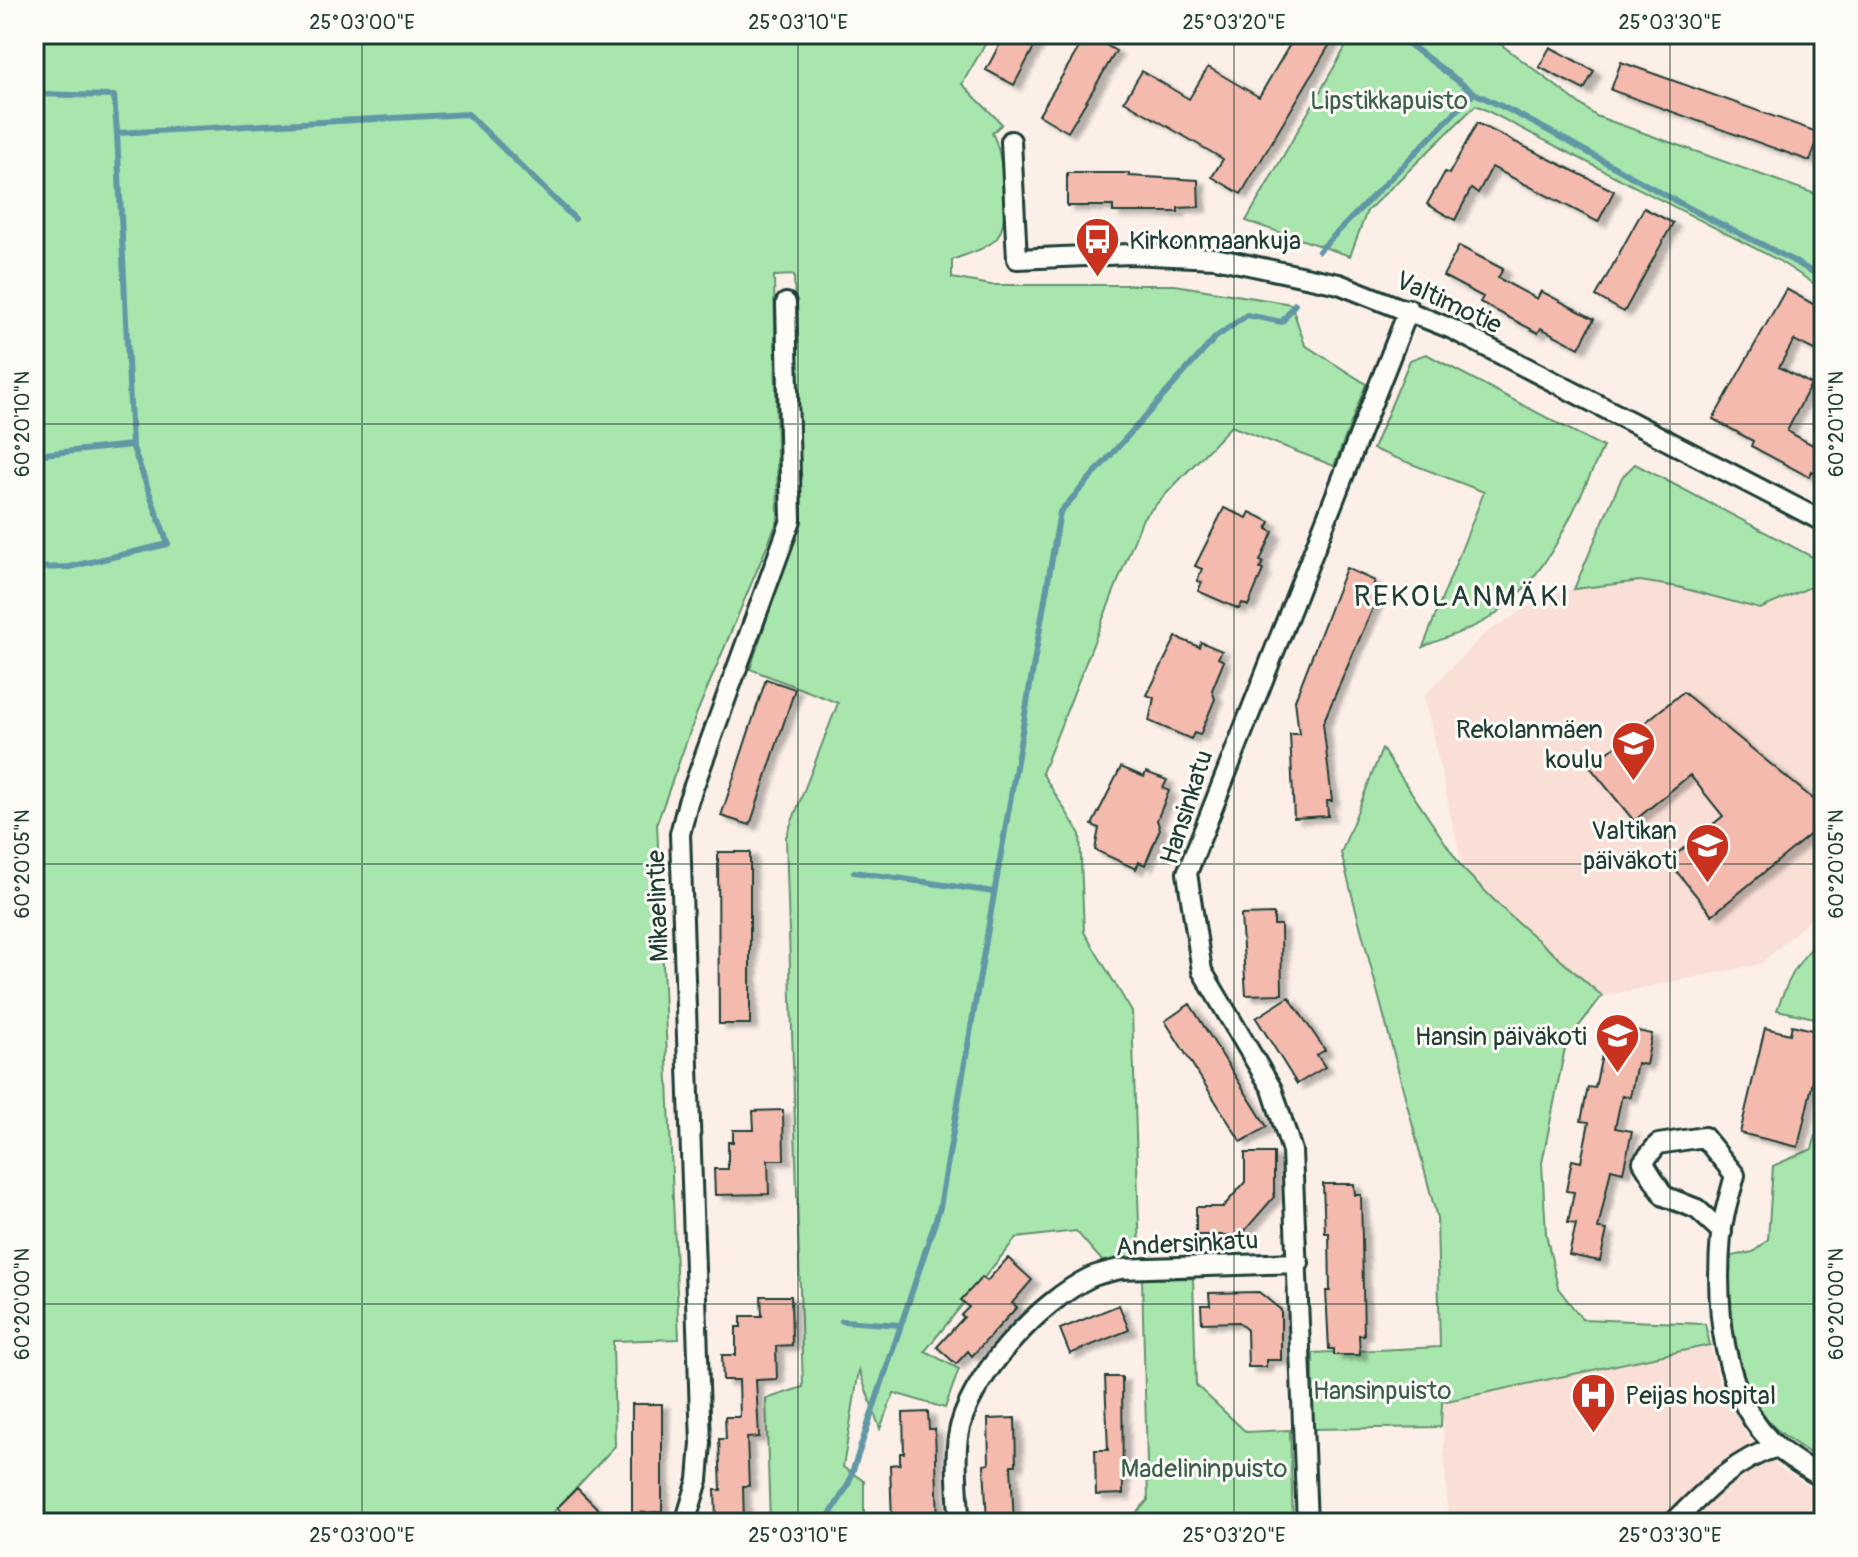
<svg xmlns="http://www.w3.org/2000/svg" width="1858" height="1557" font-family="Pangolin,sans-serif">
<defs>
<filter id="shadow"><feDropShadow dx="7" dy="4.5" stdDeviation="2" flood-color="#0004"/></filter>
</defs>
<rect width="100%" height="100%" fill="#fbefe8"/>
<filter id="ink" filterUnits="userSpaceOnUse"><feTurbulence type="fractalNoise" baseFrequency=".0125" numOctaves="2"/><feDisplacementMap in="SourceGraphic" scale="16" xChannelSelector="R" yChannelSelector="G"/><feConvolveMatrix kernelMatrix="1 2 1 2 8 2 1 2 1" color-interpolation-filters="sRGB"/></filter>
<g filter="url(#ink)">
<path fill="#f9dfd6" d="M1640,581L1678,587L1760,609L1824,581V907L1760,964L1602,996L1508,914L1463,869L1424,696L1483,635L1549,594L1596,584Z
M1710,1345L1720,1386L1750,1440L1780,1468L1824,1496V1523H1448L1442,1402Z"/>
<path fill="#a9e6ad" stroke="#649270" stroke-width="2" d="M34,34H991L962,84L1002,124L992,133C1003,151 1011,219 997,238C989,248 964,255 952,260V278L991,285H1175L1291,304L1305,345L1366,384L1334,466L1231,426L1143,518L1042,773L1080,834L1084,932L1132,1012L1140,1256L1103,1262L1076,1231L1016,1238L925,1351L959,1369L945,1408L894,1393L880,1429L859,1370L843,1467L864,1481V1523H770L766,1399L803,1387L786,837L838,703L750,669L801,518L794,275L774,276L778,520L696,715L657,823L679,1339L613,1341L615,1446L548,1518L553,1523H34Z
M1353,34H1495L1503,46L1596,116L1824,197V290L1776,259L1476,105L1367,211L1350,256L1246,221Z
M1426,354L1603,447C1574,509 1550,577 1491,617C1472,630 1445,637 1423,647L1484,492L1373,449L1410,360Z
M1635,464L1824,563V581L1760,609L1678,587L1640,581L1574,589L1622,477Z
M1382,749L1463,869L1508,914L1602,996L1566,1043L1542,1163L1546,1234L1558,1288L1582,1319L1705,1324L1710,1345L1442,1402L1441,1427L1313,1429V1353L1440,1347L1437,1218L1341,853Z
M1824,938V1020L1777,1010C1786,984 1800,953 1824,938Z
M1824,1106V1464C1806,1449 1780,1436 1765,1418C1734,1384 1727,1300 1731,1256L1753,1252L1768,1240L1773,1166L1812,1149Z
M1193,1278L1196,1385L1246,1432L1290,1430L1293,1523H1127L1148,1500L1142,1279Z"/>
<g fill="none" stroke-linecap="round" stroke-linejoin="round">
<path stroke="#6298a5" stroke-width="6" d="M1403,34L1405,41L1474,93
M34,94L114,96L117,133
M1319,251L1474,93C1544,125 1610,166 1678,202C1727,229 1777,249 1824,279
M34,455L132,445L117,133L468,114L575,219
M34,568L69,567L168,544L132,445
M854,872L994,892
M842,1321L901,1325
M825,1523L848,1485L940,1207L1060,512L1216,337L1247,315L1282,322L1295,304"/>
</g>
<path fill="#f4baad" stroke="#1f3d34" stroke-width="2" filter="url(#shadow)" d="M1005,34H1041L1014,85L986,70Z
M1087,34L1116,51L1068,132L1039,115Z
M1296,34H1336L1241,194L1212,177L1223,159L1124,101L1142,71L1189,99L1208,67L1259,97Z
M1550,47L1594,71L1584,90L1539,67Z
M1621,62L1820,133L1810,161L1611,90Z
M1477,123L1614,191L1598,222L1492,167L1478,193L1471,189L1455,220L1427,204L1445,172L1449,174Z
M1067,173H1129V176L1198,180L1199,207L1178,208V212H1113V206H1067Z
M1644,208L1673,223L1624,312L1596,296Z
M1459,246L1503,269L1498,278L1537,299L1541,291L1594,319L1579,348L1541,328L1538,333L1480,302L1483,297L1443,276Z
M1786,289L1824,310V355L1794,340L1779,367L1811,384L1787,431L1824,451V478L1812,471L1809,477L1751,446L1753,441L1713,419Z
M1224,508L1247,518L1250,512L1270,522L1267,529L1273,532L1260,561L1263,562L1260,569L1263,570L1248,606L1242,603L1239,609L1198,591L1202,582L1197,581L1202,569L1195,566Z
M1346,568L1375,581L1371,591L1379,594L1323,723L1332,801H1327L1328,816L1294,818L1290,734H1299L1295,700Z
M1176,637L1199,647L1201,642L1222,651L1218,658L1224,661L1212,690L1215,699L1200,735L1194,733L1191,739L1149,721L1154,698L1147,695Z
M766,679L795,689L750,825L721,816Z
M1683,692L1824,808V823L1712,915L1668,861L1723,816L1690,775L1634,821L1590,767Z
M1121,767L1144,777L1146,772L1167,780L1163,788L1169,791L1157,820L1160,829L1145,865L1139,862L1136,869L1095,850L1099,828L1092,825Z
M718,852H750V1024H719Z
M1274,914V925H1281L1282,994L1246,995L1241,915Z
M1289,997L1325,1050L1317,1055L1325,1067L1297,1084L1256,1018Z
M1190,1004L1267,1127L1241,1142L1165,1021Z
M1792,1025L1824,1033L1798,1147L1740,1133L1765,1028L1790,1034Z
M1618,1027L1652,1034L1646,1065L1637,1063L1630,1097L1622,1095L1615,1128L1632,1131L1623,1172L1611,1169L1598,1229L1607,1230L1600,1261L1569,1255L1576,1224L1568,1223L1574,1192L1566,1191L1572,1160L1581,1162L1589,1122L1581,1121L1588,1087L1595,1088L1602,1055L1612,1057Z
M783,1110L784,1160H768L769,1194L715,1195L714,1169H728V1142H733V1130H754L753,1111Z
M1245,1153H1274V1197L1241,1235H1196V1207H1223L1245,1182Z
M1323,1184H1354L1355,1195H1361L1364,1335H1359L1360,1355H1334V1349H1329L1326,1291H1330L1329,1233H1325Z
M1008,1258L1032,1280L1012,1303L1017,1307L994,1332L972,1356L968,1351L956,1364L937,1347L964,1317L961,1315L969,1307L961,1300L982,1277L987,1281Z
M1259,1292L1281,1310V1360H1266V1367H1248L1247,1330L1238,1322L1202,1323L1201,1305H1210L1209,1293Z
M761,1296H791L792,1345L776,1346L777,1379L756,1380L759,1437L747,1438L749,1486H743L744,1523H716L715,1490H721L719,1439H726L725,1417H740L739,1380H723L722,1355H736V1327H741V1316H762Z
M1119,1305L1129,1330L1070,1354L1060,1329Z
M1105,1377H1122L1123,1494L1096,1495L1095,1450H1108Z
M632,1404H662V1512L632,1513Z
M928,1412L929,1429H935L938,1522H892L890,1465L900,1464V1453H904L903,1413Z
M1015,1418L1016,1465H1011L1014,1523H987L984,1465L989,1464L988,1419Z
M577,1488L592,1503L613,1523H572L557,1508Z"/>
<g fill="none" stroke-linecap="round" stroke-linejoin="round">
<defs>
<path id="street" d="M1011,141L1017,259L1130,254L1215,258L1339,284L1452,329L1824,522
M1722,1232L1697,1209L1664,1196L1643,1162L1658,1144L1704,1137L1735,1175C1730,1195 1723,1215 1721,1235C1715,1303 1721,1400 1778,1448C1792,1460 1809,1469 1824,1479
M685,1523L698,1480L701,1443L680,834L688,802L791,520L786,303
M959,1523C959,1496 954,1464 958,1437C966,1380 1040,1301 1091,1277C1100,1273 1111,1271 1120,1269L1299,1263
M1307,1523L1292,1151L1272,1089L1202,971L1187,873L1409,309
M1673,1523C1703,1493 1735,1459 1777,1447"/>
</defs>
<use href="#street" stroke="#1f3d34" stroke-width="24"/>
<use href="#street" stroke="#fdfcf7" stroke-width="18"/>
</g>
</g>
<path fill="none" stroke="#1f3d34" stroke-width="2" stroke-opacity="0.45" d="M362,34V1523M798,34V1523M1234,34V1523M1670,34V1523M34,424H1824M34,864H1824M34,1304H1824"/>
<defs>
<symbol id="bus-pin" viewBox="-11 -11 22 30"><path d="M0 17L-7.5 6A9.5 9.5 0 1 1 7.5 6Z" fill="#c8321e" stroke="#fdfcf7"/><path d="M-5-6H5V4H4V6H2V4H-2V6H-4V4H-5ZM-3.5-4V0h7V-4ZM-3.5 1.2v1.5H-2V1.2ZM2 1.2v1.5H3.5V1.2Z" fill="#fff"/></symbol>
<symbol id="school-pin" viewBox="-11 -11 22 30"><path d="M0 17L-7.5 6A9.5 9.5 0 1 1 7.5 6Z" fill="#c8321e" stroke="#fdfcf7"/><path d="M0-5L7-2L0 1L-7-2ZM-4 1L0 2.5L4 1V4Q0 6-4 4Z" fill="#fff"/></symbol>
<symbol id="hospital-pin" viewBox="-11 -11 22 30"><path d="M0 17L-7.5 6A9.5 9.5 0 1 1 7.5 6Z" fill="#c8321e" stroke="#fdfcf7"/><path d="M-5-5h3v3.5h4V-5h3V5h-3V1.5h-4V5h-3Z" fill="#fff"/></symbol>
</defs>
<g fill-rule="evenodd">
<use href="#bus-pin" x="1072" y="214" width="51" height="69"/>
<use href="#school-pin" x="1608" y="718" width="51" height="69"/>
<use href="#school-pin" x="1682" y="820" width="51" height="69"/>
<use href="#school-pin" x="1592" y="1010" width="51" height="69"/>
<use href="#hospital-pin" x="1568" y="1370" width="51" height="69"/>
</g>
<g text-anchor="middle" stroke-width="6" stroke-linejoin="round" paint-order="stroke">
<g font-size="26" fill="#3b5f4c" stroke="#fdfcf7">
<text x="1389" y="109">Lipstikkapuisto</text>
<text x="1382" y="1399">Hansinpuisto</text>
<text x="1204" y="1477">Madelininpuisto</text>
</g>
<g font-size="26" fill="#1f3d34" stroke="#fdfcf7" text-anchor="end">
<text x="1129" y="249" text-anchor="start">Kirkonmaankuja</text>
<text x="1603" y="738">Rekolanmäen<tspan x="1603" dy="30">koulu</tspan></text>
<text x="1677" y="839">Valtikan<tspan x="1677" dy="30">päiväkoti</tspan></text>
<text x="1587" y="1045">Hansin päiväkoti</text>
<text x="1625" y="1404" text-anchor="start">Peijas hospital</text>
</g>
<g font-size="26" fill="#1f3d34" stroke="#fdfcf7">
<text transform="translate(1449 302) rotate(25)" y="9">Valtimotie</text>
<text transform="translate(1186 807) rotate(-72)" y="9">Hansinkatu</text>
<text transform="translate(657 906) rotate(-92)" y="9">Mikaelintie</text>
<text transform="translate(1187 1243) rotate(-3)" y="9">Andersinkatu</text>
</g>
<g font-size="30" letter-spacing="2" fill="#1f3d34" stroke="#fdfcf7">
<text x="1462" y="606">REKOLANMÄKI</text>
</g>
</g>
<rect width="1858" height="1557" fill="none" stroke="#fdfcf7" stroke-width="88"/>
<rect x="44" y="44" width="1770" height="1469" fill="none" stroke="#1f3d34" stroke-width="3"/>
<g font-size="20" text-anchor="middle" fill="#1f3d34">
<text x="362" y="29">25°03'00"E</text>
<text x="798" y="29">25°03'10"E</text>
<text x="1234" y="29">25°03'20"E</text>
<text x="1670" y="29">25°03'30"E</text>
<text transform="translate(22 424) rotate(-90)" y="7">60°20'10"N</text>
<text transform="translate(1836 424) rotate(-90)" y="7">60°20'10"N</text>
<text transform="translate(22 864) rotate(-90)" y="7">60°20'05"N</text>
<text transform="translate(1836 864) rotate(-90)" y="7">60°20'05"N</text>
<text transform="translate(22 1304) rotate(-90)" y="7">60°20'00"N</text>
<text transform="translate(1836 1304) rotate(-90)" y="7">60°20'00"N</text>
<text x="362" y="1542">25°03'00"E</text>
<text x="798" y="1542">25°03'10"E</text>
<text x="1234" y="1542">25°03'20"E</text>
<text x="1670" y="1542">25°03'30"E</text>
</g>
</svg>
